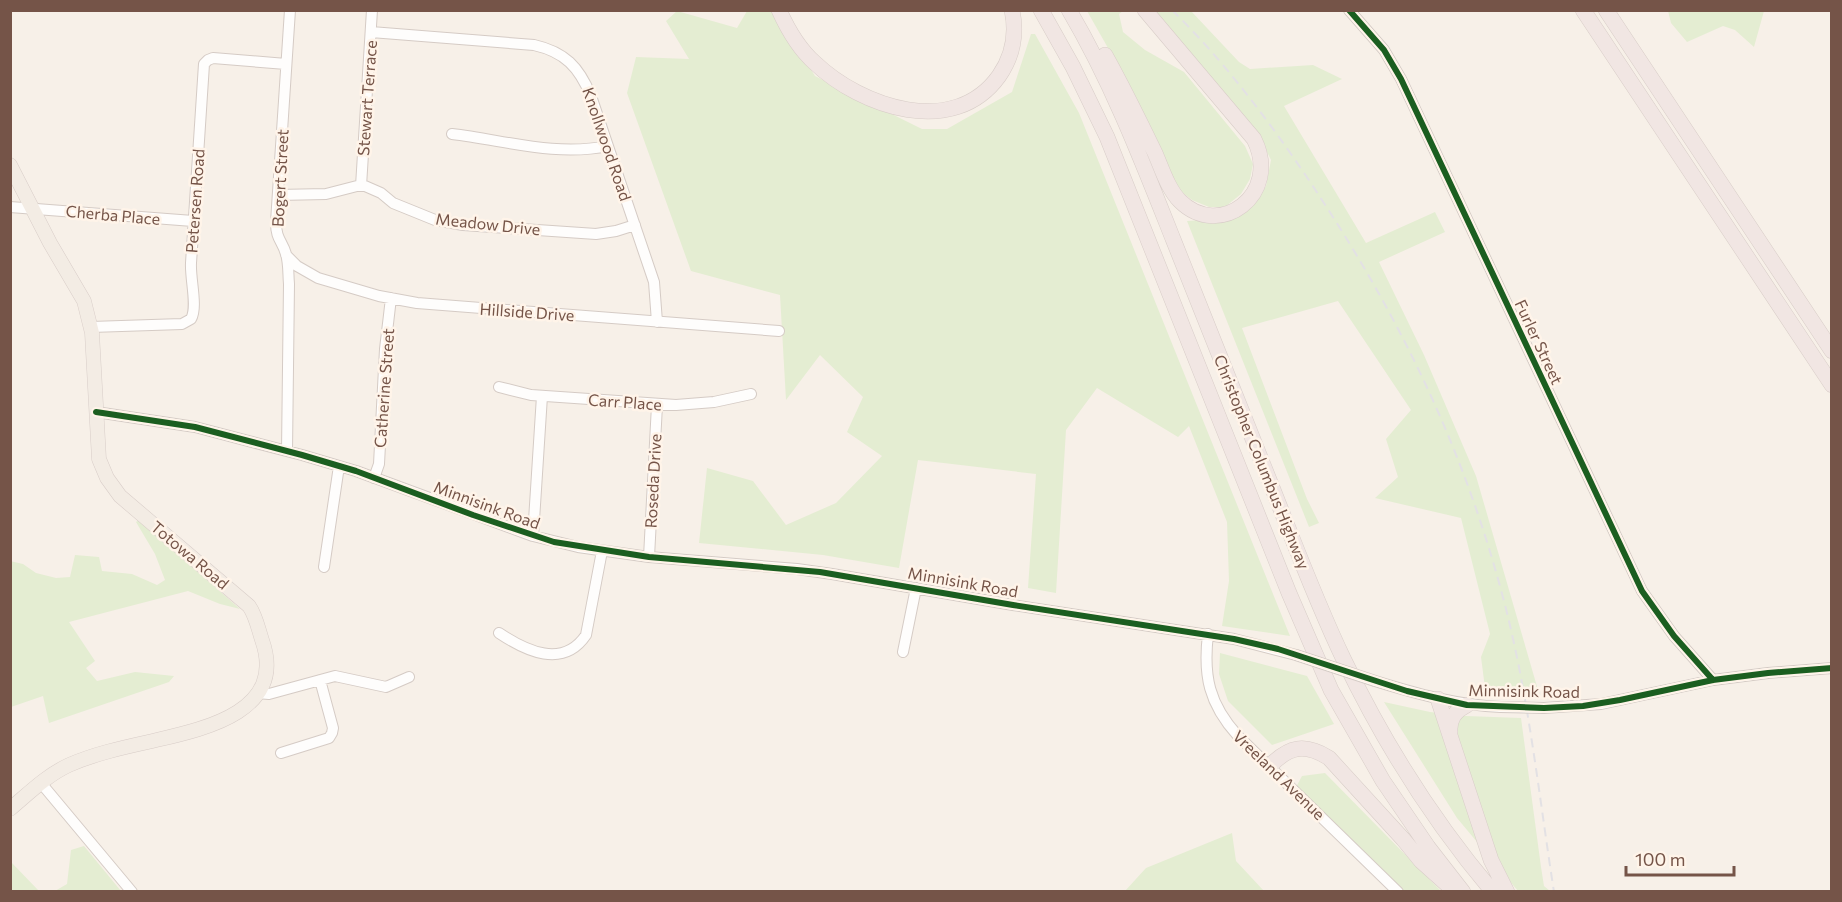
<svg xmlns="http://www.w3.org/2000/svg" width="1842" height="902" font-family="Commissioner,sans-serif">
<rect width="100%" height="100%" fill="#f7f0e8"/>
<path fill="#e4edd2" d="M677,11L737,28L747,11H775L815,76L922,129H947L1012,92L1031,34H1035L1079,113L1290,636L1222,626L1229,581L1227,522L1189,426L1178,437L1097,388L1066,430L1056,593L1028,588L1036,474L918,460L899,568L823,555L699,543L707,468L753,481L786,525L836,503L882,456L847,432L863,397L820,355L786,400L780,295L691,271L627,93L636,57L689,59L666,21Z
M1087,11H1123L1119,14L1123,32L1145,50L1184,72L1245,146L1253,164L1250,179L1241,194L1225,207H1209L1192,200L1178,189L1112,55Z
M1155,11H1191L1239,62L1250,69L1313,65L1342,79L1284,106L1366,243L1435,212L1445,232L1379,262L1424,355L1476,476L1538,690L1508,691L1485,688L1481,657L1490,634L1461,518L1375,498L1398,477L1386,439L1411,410L1338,301L1242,328L1307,499L1319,523L1309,527L1187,221L1231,218L1252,207L1266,186L1271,160L1259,136Z
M1668,11V10L1764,11L1754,47L1735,30L1723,26L1687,42L1671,23Z
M139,520L240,609L220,604L188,591L69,622L95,661L86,668L97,681L135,672L174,676L169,682L49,723L43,696L11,707L10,561L23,564L36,573L56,578L70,577L75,555L99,557L102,571L132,574L157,585L165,580L155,554L136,522Z
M1220,653L1307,676L1334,724L1272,745L1228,701L1219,674Z
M1384,702L1430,712L1466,716L1521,718L1541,867L1544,886L1550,891H1518L1457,818Z
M1325,773L1441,891H1394L1294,791L1302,776Z
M1232,833L1236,861L1264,891H1125L1146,868Z
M84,846L121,891H55L67,884L71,850Z
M11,862L39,891H11Z"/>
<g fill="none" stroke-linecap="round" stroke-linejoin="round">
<defs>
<path id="minor" d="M1349,10L1384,50L1401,79L1642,591L1674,636L1713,680
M371,32L534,45C565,52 579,67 591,96L654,282L657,322
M452,134C504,140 555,157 608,146
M361,186L372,10
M278,195L326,194L357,186H365L381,193L393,203L435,220L463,225L596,234L616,231L635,225
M10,207L193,221
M286,255L297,266L318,278L379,296L417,303L779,331
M91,327L182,324L191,319C198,307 190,279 191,263L204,64L208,60L213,58L286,64
M499,387L531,395L676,405L714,402L751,394
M96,412L195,427L302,455L356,471L533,536L578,547L649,557L797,569L832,574L1013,605L1234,639L1296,655
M287,451L289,284C288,274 289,264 286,254C282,240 276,240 276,222L290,10
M374,478L379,464L385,349L391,298
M533,536L542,396
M649,557L657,405
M324,567L339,466
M499,633C526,651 563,669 586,635L602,551
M1208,634C1203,676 1209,704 1238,736L1398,892
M903,652L916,588
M1375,681C1417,694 1457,705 1501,707
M257,693L269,694L335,676L386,687L409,677
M1544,708L1601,704L1713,680L1768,673L1832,668
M281,753L329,738L332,733L333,728L320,680
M41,783L132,892"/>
<path id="major" d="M10,165L50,243L84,301L92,333L99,459L107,478L120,496L249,606C256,616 258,628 262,640C288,714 199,730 148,742C121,748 94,754 69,765C47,775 28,794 10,809"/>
<path id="highway" d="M779,10C788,30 799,49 815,63C861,107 954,139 999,76C1013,56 1017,34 1012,10
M1041,10L1073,67L1107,137L1289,593L1331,690L1383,781L1428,847L1463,892
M1069,10C1112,83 1142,161 1173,239C1206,322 1239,404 1272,487C1295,545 1317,604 1344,660C1384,743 1433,821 1493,892
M1583,10L1832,385
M1606,10L1832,351
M1105,55C1123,87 1139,120 1155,153C1162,169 1168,189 1180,201C1219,240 1282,195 1254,139L1145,10
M1438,699L1491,860L1507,892
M1450,732C1449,719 1455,711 1467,705
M1270,766C1289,746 1305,743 1329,758L1403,839L1421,861L1451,888"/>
</defs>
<use href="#minor" stroke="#d5cbc5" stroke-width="12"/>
<use href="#major" stroke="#d8cdc8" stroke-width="15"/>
<use href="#highway" stroke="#d8cdc8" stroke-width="16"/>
<use href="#minor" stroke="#fefdfc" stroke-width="10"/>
<use href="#major" stroke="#f3ece4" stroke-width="14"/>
<use href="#highway" stroke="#f1e6e3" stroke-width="15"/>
<path stroke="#e3e1e4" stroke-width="2" stroke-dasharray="9 6" stroke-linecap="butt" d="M1172,10C1217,54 1255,103 1291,154C1389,295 1462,438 1505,605C1529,699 1539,796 1554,892"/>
<defs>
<path id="minor-bridge" d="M1296,655L1375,681
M1501,707L1544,708"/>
</defs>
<use href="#minor-bridge" stroke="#d5cbc5" stroke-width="12" stroke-linecap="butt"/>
<use href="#minor-bridge" stroke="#fefdfc" stroke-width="10"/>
<defs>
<path id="cycleway" d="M1349,10L1384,50L1401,79L1642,591L1674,636L1713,680
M96,412L195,427L302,455L356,471L473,515L554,542L649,557L820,572L1013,605L1234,639L1278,649L1407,691L1467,705L1544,708L1583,706L1620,700L1713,680L1768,673L1832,668"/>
</defs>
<use href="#cycleway" stroke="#fff4e9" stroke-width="10"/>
<use href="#cycleway" stroke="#1b5e20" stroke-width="6"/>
</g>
<g text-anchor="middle" stroke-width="5" stroke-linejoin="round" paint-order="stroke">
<g font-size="16" fill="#755448" stroke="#fff4e9">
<text transform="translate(367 98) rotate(-86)" y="6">Stewart Terrace</text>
<text transform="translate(607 144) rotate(71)" y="6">Knollwood Road</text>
<text transform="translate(280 178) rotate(-87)" y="6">Bogert Street</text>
<text transform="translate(195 201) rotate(-86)" y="6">Petersen Road</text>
<text transform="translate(113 215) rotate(5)" y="6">Cherba Place</text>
<text transform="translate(488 224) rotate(6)" y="6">Meadow Drive</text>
<text transform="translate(527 312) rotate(4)" y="6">Hillside Drive</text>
<text transform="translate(1539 342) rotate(65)" y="6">Furler Street</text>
<text transform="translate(384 388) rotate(-86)" y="6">Catherine Street</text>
<text transform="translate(625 402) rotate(4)" y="6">Carr Place</text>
<text transform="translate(1262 462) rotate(68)" y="6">Christopher Columbus Highway</text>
<text transform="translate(653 481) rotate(-87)" y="6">Roseda Drive</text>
<text transform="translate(487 505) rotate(20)" y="6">Minnisink Road</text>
<text transform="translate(190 555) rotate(40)" y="6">Totowa Road</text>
<text transform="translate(963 582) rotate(10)" y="6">Minnisink Road</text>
<text transform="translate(1524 691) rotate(1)" y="6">Minnisink Road</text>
<text transform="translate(1279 775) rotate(44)" y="6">Vreeland Avenue</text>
</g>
</g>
<rect width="1842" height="902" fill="none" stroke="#755448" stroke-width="24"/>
<path d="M1626 866v9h108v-9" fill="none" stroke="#755448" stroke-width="3"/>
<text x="1635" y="866" font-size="18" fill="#755448" stroke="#fff4e9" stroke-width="4.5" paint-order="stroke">100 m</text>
</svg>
